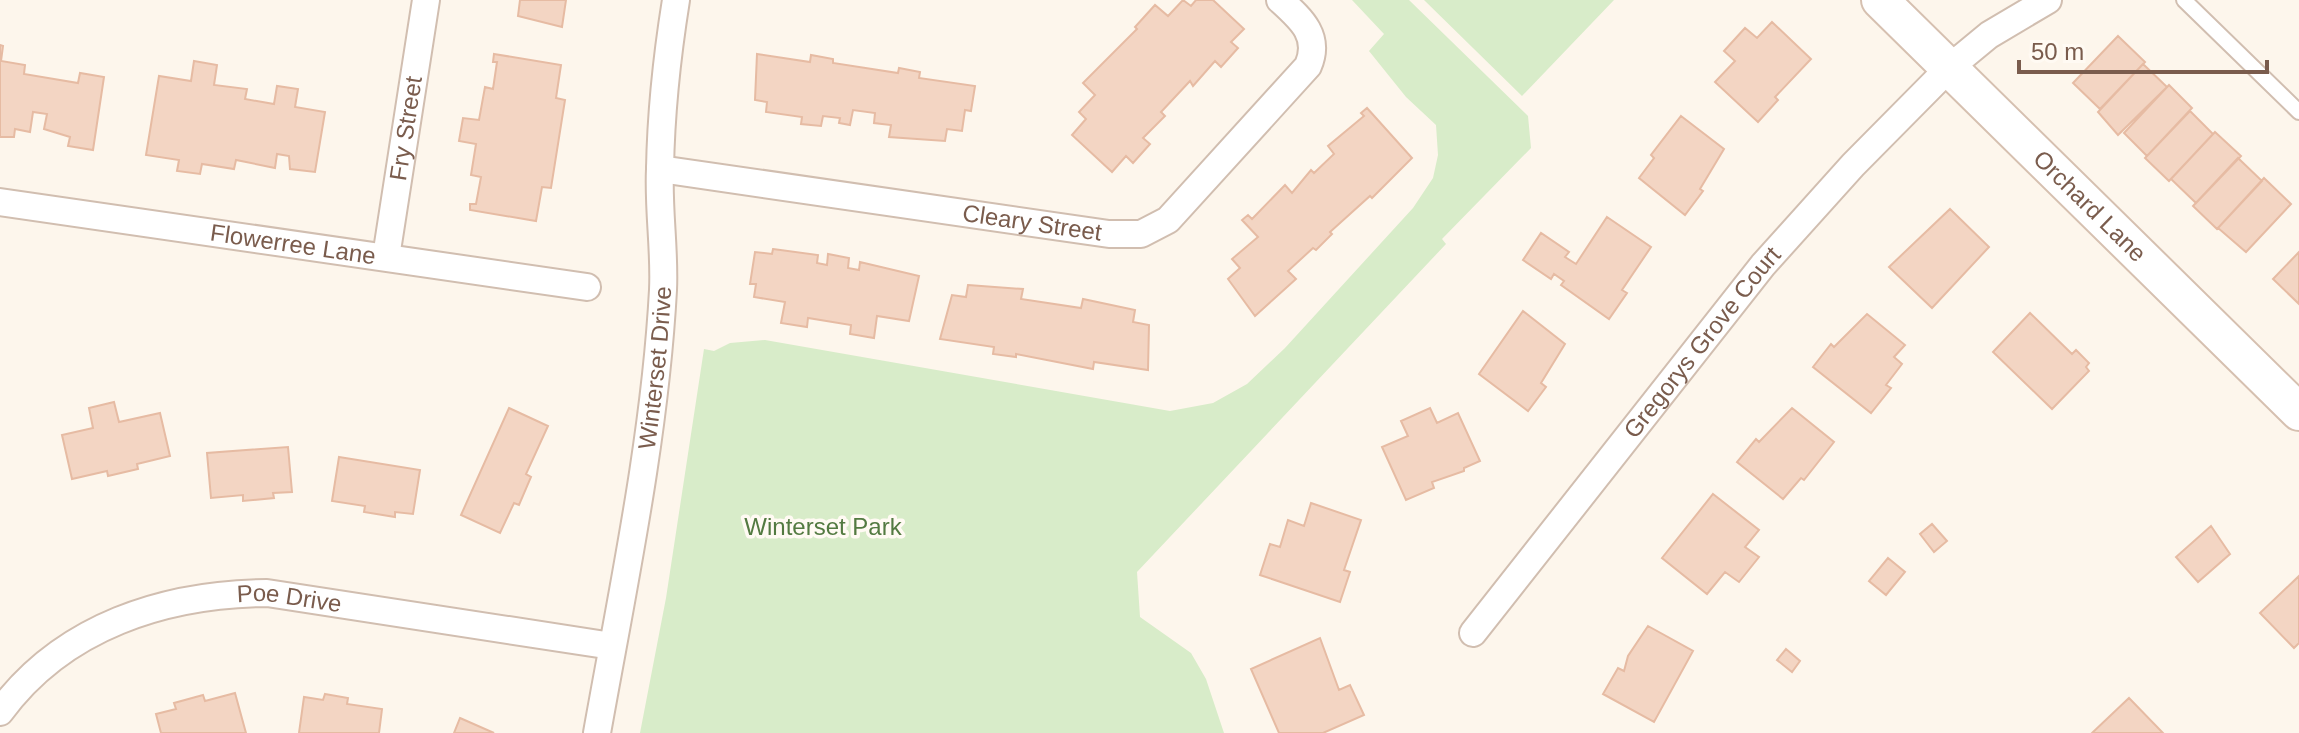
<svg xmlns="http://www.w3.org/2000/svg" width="2299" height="733" font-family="Helvetica,sans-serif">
<rect width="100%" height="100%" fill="#fdf6ec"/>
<path fill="#d8ecc9" d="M1352,0H1409L1528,116L1531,148L1442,239L1446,244L1137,572L1140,617L1191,653L1206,679L1224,733H640L666,598L704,349L714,351L730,343L765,340L1170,411L1213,403L1247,384L1285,348L1413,208L1433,178L1438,155L1436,125L1406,97L1369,51L1384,34Z
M1424,0H1614L1522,96Z"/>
<path fill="#f3d5c3" stroke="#e6bba3" stroke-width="2" d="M520,0H566L562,27L518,16Z
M1183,0L1191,6L1196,0H1213L1244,29L1231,42L1238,48L1221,67L1215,61L1193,86L1190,81L1161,112L1165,116L1143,138L1150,144L1133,163L1126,156L1112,172L1072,135L1086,119L1079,112L1095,95L1083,83L1137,29L1135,27L1155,5L1168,16Z
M1772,22L1811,59L1775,97L1778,100L1758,122L1715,82L1735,61L1724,51L1745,28L1757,38Z
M2118,36L2145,62L2100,109L2073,83Z
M0,45L3,46L1,61L25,65L24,74L78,83L80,73L104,77L93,150L68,146L70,137L44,129L47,114L33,112L30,132L15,129L14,137H0Z
M494,54L561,65L556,98L565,100L551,188L542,187L536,221L470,210V204H476L481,177L471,175L476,144L459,141L463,118L479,120L485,87L493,89L497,62H493Z
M757,54L810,62L811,55L833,59V63L898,73L899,68L920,72L919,78L975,86L971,111L965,110L962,131L947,129L945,141L889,137L891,125L874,123L875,113L853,110L850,125L839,123L840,118L823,116L821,126L801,124L802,117L766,112L767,102L755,100Z
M194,61L217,65L214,85L247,89L245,99L274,104L277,86L298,89L295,107L325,112L315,172L290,169L289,156L277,154L275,168L236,160L234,169L202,164L200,174L177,171L179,160L146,155L159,76L191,81Z
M2143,64L2167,87L2118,135L2098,112Z
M2169,85L2192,108L2147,156L2124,133Z
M1367,108L1412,158L1372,198L1370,196L1330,232L1332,234L1316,250L1313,248L1288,271L1296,279L1255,316L1228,279L1240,268L1232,259L1258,237L1242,220L1248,215L1252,219L1285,185L1292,193L1311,170L1314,173L1334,154L1328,146L1364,116L1361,113Z
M2190,111L2213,134L2169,181L2145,158Z
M1681,116L1724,149L1700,189L1703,191L1685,215L1639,178L1654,158L1651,155Z
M2215,132L2241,156L2196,203L2171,179Z
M2238,158L2262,181L2217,229L2193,206Z
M2264,178L2291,204L2246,252L2218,228Z
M1950,209L1989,247L1932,308L1889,267Z
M1607,217L1651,247L1622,290L1627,293L1609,319L1561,285L1564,281L1554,274L1551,279L1523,260L1541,233L1569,252L1565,257L1576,264Z
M773,249L818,255L817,263L827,265L828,254L849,258L848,268L859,270L860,262L919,276L909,321L877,316L874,338L850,334L851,325L808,318L807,327L781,323L785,302L754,297L756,284H750L755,252L772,254Z
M2299,252V304L2273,279Z
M968,285L1023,289L1021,299L1081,308L1083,299L1135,310L1133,322L1149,325L1148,370L1094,362L1093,369L1016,354V357L993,354L994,347L940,339L952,295L966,297Z
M1523,311L1565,344L1541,383L1546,387L1528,411L1479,374Z
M2030,313L2072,354L2076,350L2089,363L2086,367L2089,371L2052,409L1993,352Z
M1867,314L1905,345L1894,357L1902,364L1886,385L1891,388L1871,413L1813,367L1831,344L1834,347Z
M114,402L119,422L160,413L170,456L137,464L138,469L108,476L107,471L72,479L62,435L93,428L89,408Z
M509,408L548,426L526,474L531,477L519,505L514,503L500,533L461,515Z
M1430,408L1437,423L1458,413L1480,461L1464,468V471L1432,482L1434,488L1406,500L1382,447L1408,436L1401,421Z
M1792,408L1834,442L1804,480L1801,478L1783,499L1737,462L1756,439L1759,442Z
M288,447L292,492L273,493L274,498L243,501V495L211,498L207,453Z
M339,457L420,470L413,514L395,512V517L364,512L365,506L332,501Z
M1713,494L1759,530L1745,547L1759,557L1739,582L1725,572L1707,594L1662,558Z
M1311,503L1361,520L1344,570L1350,572L1340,602L1260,575L1270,544L1280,547L1288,520L1304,526Z
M1932,524L1947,541L1934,552L1920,534Z
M2211,526L2230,554L2198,582L2176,557Z
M1888,558L1905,572L1886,595L1869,581Z
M2299,576V643L2294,648L2260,613Z
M1648,626L1693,651L1654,722L1603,694L1618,668L1624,671L1628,656Z
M1320,638L1339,690L1350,685L1364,715L1323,733H1279L1251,669Z
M1786,649L1800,661L1792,672L1777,660Z
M235,693L246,733H161L156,714L176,709L174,703L203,695L205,701Z
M325,694L348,698L347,704L382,709L379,733H299L304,697L323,700Z
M2129,698L2163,733H2092Z
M460,718L494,733H454Z"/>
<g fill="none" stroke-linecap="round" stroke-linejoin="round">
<defs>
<path id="lane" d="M2184,0L2299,112"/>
<g id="street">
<path id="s1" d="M660,169L1109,234H1141L1168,220L1308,66C1321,36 1301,19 1280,0"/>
<path id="s2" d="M0,202L587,287"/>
<path id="s3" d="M386,257L426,0"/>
<path id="s4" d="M1473,633L1763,265L1853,165L1949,68L1989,35L2048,0"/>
<path id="s5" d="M0,712C63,626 165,594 267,593L612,646"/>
<path id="s6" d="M597,733C623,587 655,438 663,290C665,250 658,209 660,169C661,112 667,56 676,0"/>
</g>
<g id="secondary">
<path id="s7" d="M1880,0L2299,412"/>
</g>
</defs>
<use href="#lane" stroke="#d1beb0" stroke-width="18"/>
<use href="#street" stroke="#d1beb0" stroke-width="30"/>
<use href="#secondary" stroke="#d6c0b0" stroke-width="40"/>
<use href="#lane" stroke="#fff" stroke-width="14"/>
<use href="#street" stroke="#fff" stroke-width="26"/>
<use href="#secondary" stroke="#fff" stroke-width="36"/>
</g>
<g text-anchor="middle" stroke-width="7" stroke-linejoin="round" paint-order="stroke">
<g font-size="24" fill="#7a5c4d" stroke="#fffaf3">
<text dy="8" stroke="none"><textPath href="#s3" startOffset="130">Fry Street</textPath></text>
<text dy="8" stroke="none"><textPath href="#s7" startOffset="294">Orchard Lane</textPath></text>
<text dy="8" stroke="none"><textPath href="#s1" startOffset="376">Cleary Street</textPath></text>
<text dy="8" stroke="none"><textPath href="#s2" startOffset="296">Flowerree Lane</textPath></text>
<text dy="8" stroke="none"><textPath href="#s4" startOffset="370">Gregorys Grove Court</textPath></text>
<text dy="8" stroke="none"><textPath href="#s6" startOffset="370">Winterset Drive</textPath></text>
<text dy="8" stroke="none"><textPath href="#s5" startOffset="326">Poe Drive</textPath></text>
</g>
<g font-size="24" fill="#537a41" stroke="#fffaf3">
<text x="823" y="535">Winterset Park</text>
</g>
</g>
<path d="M2019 60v12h248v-12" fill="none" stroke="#7a5c4d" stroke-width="4"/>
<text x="2031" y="60" font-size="24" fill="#7a5c4d" stroke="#fffaf3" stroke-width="6" paint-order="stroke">50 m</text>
</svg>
